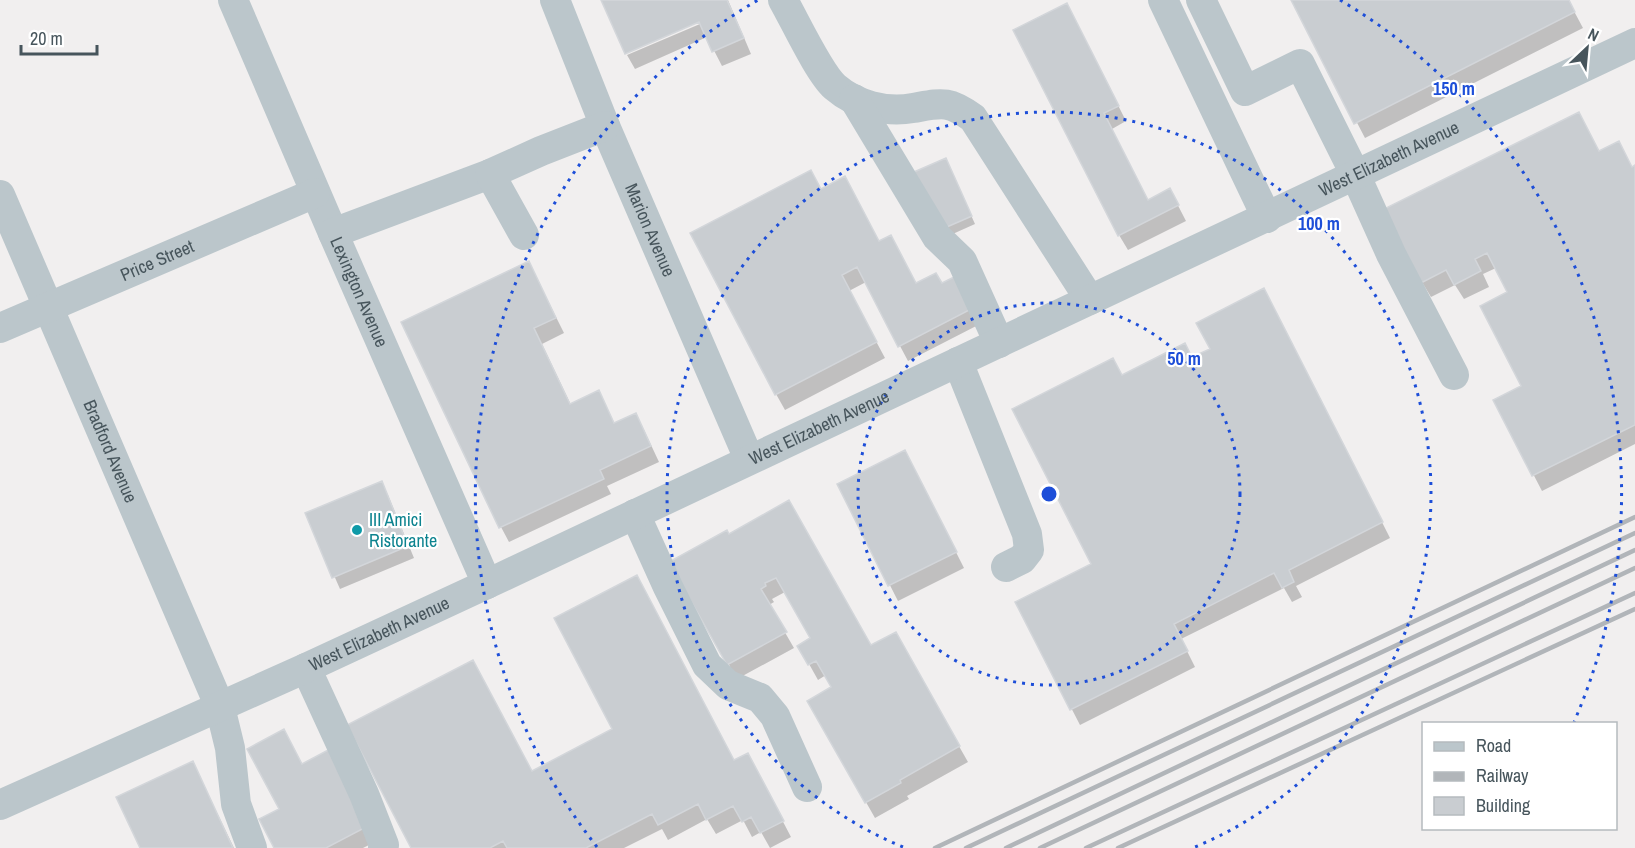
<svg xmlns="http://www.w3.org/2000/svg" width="1635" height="848" font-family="'Archivo Narrow',sans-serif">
<rect width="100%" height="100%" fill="#f1efef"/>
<path fill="#0003" d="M603,0H728L751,54L722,66L707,37L635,69L627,55L707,21Z
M1293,0H1568L1583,28L1365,138Z
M1075,20L1126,121L1112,129L1148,201L1170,190L1186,221L1128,250L1119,235Z
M1599,152L1632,168L1635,167V444L1542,491L1495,401L1523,387L1509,293L1496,268L1483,274L1489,287L1464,299L1455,285L1431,297L1422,282Z
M946,160L975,224L946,237Z
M821,191L879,243L916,285H942L984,322L908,361L866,282L849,291L885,358L785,410L776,394Z
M529,263L564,333L542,344L571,405L598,392L615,424L644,430L659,462L607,486L611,494L509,542L501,527Z
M1273,306L1390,538L1296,586L1302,597L1292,602L1284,588L1181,639L1195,667L1080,725L1017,603L1093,564L1122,376L1193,359L1212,349Z
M913,467L964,568L898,601L839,485Z
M381,483L388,495L414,558L340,589L307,514Z
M726,532L871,647L895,634L968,762L907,796L909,799L875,818L809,702L833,688L826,675L818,680L799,646L812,639L785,592L772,599L774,602L769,605L794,648L737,679L671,562Z
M734,762L756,770L791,837L770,848L761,832L752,837L743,820L716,834L707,819L668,840L662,829L624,848H413L532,772Z
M193,763L234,848H141Z
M302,765L377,841L363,848H276Z"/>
<path fill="#c9cdd1" stroke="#d3d6da" stroke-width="1.5" d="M601,0H727L744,38L712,52L699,22L625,54Z
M1291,0H1569L1575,12L1354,124Z
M1067,3L1119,106L1104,113L1148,200L1170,188L1179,205L1118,236L1013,30Z
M1579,112L1599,151L1619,141L1632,167L1635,165V425L1532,476L1493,400L1521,386L1480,306L1507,292L1487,253L1475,259L1481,271L1454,285L1446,270L1421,283L1384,209Z
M946,158L972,216L940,230L914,172Z
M811,170L821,189L845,176L879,241L891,235L916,283L936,273L942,283L960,274L977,306L898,347L857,267L842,275L877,342L775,395L690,233Z
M529,261L556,318L534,328L570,404L599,390L614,423L636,413L651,446L600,470L604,479L499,528L401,322Z
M1264,288L1383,522L1289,570L1294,582L1282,588L1274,573L1174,624L1188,651L1070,710L1015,602L1091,564L1012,409L1113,358L1122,375L1185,343L1192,357L1210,349L1196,323Z
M905,450L957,552L888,586L837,484Z
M382,481L408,546L332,578L305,513Z
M789,500L871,645L896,632L960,746L900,780L901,783L865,803L807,701L831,687L816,661L808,665L797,646L810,638L776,578L765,583L766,586L761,589L787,632L727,665L669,562L727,530L729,534Z
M637,575L734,760L748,753L784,821L760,833L751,817L742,822L733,806L706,820L698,804L658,825L652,814L586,848H507L503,841L490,848H411L347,725L473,660L532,771L612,729L554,618Z
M284,729L302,764L330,749L370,825L326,848H274L259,819L279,809L247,749Z
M193,761L233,848H140L116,797Z"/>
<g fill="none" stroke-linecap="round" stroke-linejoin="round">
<g stroke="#bbc6cb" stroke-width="30">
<path id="s1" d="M233,0L333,233L487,584"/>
<path id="s2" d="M555,0L605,126L749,459"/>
<path d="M783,0C795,21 819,73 835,87C856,105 886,113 913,108C942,103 948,100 973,118L1090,300"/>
<path d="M1163,0L1267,218"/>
<path d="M1201,0L1245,91L1300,64L1355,174L1391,254L1454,375"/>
<path d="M854,99L937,237L962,261L999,343"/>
<path id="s3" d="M0,195L220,707L230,748L236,804L252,848"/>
<path d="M333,233L490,174"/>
<path d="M524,235L490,174L541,151L605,126"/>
<path id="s4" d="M0,328L315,193"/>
<path d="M958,362L1027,534L1029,550L1022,559L1006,567"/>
<path d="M635,514L668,587L707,665L728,685L760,698L775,716L807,787"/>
<path d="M306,668L364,794L384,845L383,848"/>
<path id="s5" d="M0,805L306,668L487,584L1635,43"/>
</g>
<path stroke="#b1b5b9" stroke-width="4.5" d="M935,848L1635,517
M966,848L1635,533
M1006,848L1635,550
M1040,848L1635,568
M1086,848L1635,593
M1118,848L1635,609"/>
</g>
<g fill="none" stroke="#1d4ed8" stroke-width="3" stroke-dasharray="3 6">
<circle cx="1049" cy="494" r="191"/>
<path d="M903 847A382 382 0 1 1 1195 847"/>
<path d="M597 847A573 573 0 0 1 758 0M1340 0A573 573 0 0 1 1574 722"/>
</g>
<circle fill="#0f9aa8" stroke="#fff" stroke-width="2" cx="357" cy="530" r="6"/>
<g text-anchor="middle" stroke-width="4.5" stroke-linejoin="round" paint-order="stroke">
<g font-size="18" fill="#47555c" stroke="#fff">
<text dy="6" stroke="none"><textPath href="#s5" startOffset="1532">West Elizabeth Avenue</textPath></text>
<text dy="6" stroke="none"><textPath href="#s2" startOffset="249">Marion Avenue</textPath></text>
<text dy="6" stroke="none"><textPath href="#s4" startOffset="171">Price Street</textPath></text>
<text dy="6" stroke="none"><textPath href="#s1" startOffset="318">Lexington Avenue</textPath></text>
<text dy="6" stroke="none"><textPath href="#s5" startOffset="902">West Elizabeth Avenue</textPath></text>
<text dy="6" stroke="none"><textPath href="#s3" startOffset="279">Bradford Avenue</textPath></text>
<text dy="6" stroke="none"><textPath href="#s5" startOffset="416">West Elizabeth Avenue</textPath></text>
</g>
<g font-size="18" fill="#0d838f" stroke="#fff" text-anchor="start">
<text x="369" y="526">III Amici<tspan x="369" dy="21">Ristorante</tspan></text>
</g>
</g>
<circle cx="1049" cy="494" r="9" fill="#1d4ed8" stroke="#fff" stroke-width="3"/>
<g font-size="18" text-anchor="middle" font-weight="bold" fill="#1d4ed8" stroke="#fff" stroke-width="4.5" stroke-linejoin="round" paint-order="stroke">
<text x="1454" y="95">150 m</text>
<text x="1319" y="230">100 m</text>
<text x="1184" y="365">50 m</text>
</g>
<rect x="1422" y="722" width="195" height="108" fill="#ffffff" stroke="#b5bbbe" stroke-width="1.5"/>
<rect x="1434" y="742" width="30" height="9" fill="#bbc6cb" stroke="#b5bbbe" stroke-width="1.5"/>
<text x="1476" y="752" font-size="18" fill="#47555c">Road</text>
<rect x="1434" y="772" width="30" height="9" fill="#b1b5b9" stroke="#b5bbbe" stroke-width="1.5"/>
<text x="1476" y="782" font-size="18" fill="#47555c">Railway</text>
<rect x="1434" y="797" width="30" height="18" fill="#c9cdd1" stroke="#b5bbbe" stroke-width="1.5"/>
<text x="1476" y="812" font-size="18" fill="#47555c">Building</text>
<g transform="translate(1587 48) rotate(26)" stroke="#ffffff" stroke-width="4.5" paint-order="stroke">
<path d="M0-4.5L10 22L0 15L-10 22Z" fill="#47555c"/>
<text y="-9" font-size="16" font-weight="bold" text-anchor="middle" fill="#47555c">N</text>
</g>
<path d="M21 45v9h76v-9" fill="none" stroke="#47555c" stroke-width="3"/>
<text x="30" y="45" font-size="18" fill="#47555c" stroke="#ffffff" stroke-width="4.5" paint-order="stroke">20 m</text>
</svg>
